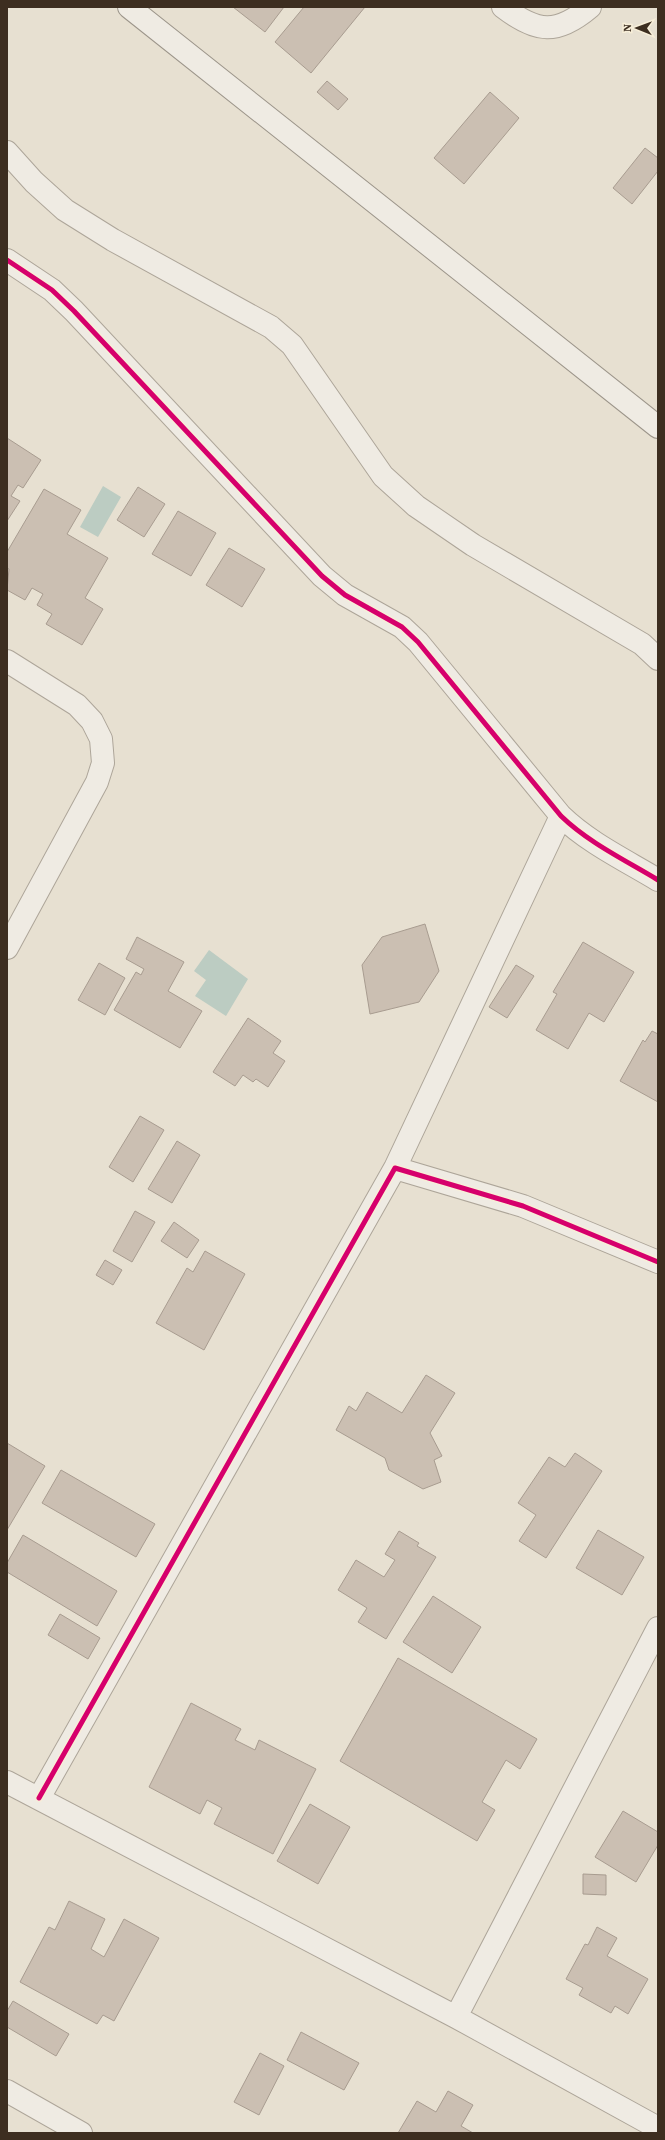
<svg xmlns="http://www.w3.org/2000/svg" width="665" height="2140" font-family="'Source Serif 4',serif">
<rect width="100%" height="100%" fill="#e7e0d1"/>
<path fill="#bcccc2" d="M103,486L121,497L98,537L80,527Z
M209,950L248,979L226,1016L195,996L206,980L194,971Z"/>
<path fill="#cbbfb2" stroke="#a89c90" d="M233,7H284L265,32Z
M304,7H365L311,73L275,42Z
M327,81L348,99L338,110L317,92Z
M490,92L519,118L464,184L434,158Z
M645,148L658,158V171L632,204L613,188Z
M7,438L41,460L23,488L18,485L11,496L20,501L7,521Z
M138,487L165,504L144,537L117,520Z
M44,489L81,510L67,534L108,558L85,598L103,609L82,645L46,624L52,614L37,605L43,594L32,588L25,600L7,590L9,569L7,568V552Z
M178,511L216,533L191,576L152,554Z
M229,548L265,569L242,607L206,585Z
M425,924L439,971L419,1002L370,1014L362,965L382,937Z
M137,937L184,962L168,991L202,1011L180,1048L114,1010L136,972L141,975L144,969L126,959Z
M583,942L634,972L604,1022L589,1013L568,1049L536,1030L557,994L553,992Z
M99,963L125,978L105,1015L78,1000Z
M516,965L534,976L507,1018L489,1007Z
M248,1018L281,1041L273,1053L285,1061L268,1087L256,1079L253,1082L243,1075L235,1086L213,1072Z
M652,1031L658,1034V1102L620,1081L643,1040L645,1042Z
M140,1116L164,1130L133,1182L109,1167Z
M177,1141L200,1155L172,1203L148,1189Z
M135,1211L155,1222L132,1262L113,1251Z
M174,1222L199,1240L187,1258L161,1241Z
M205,1251L245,1274L204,1350L156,1323L187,1268L193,1272Z
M105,1260L122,1270L113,1285L96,1275Z
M426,1375L455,1393L430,1433L442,1456L434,1460L441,1482L423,1489L389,1470L385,1458L336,1430L349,1406L356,1411L367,1392L402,1413Z
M7,1443L45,1466L7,1530Z
M575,1453L602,1471L546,1558L519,1541L536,1515L518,1503L549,1457L565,1467Z
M61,1470L155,1524L136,1557L42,1503Z
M598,1530L644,1557L622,1595L576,1568Z
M399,1531L419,1543L417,1546L436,1557L386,1639L358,1622L367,1608L338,1590L356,1560L384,1577L395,1560L385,1554Z
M23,1535L117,1591L97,1626L7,1572V1563Z
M433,1596L481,1627L452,1673L403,1642Z
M60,1614L100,1638L88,1659L48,1635Z
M398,1658L537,1739L520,1769L506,1760L482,1802L495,1810L477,1841L340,1761Z
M191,1703L241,1729L235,1740L255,1750L259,1740L316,1769L273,1854L214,1824L222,1808L207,1800L200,1814L149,1787Z
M310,1804L350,1827L318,1884L277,1861Z
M623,1811L658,1832V1845L636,1882L595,1857Z
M583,1874L606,1875V1895L583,1894Z
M69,1901L105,1919L91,1949L104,1957L124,1919L159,1938L114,2021L103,2015L97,2024L20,1982L49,1927L55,1930Z
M597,1927L617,1938L607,1956L648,1979L628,2014L615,2006L611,2013L579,1995L583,1988L566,1979L585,1944L588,1945Z
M13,2001L69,2034L56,2056L7,2027V2011Z
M301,2032L359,2063L344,2090L287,2060Z
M260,2053L284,2066L259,2115L234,2102Z
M448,2091L473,2105L461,2126L473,2133H398L417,2101L436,2112Z"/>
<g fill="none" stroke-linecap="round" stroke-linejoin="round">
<defs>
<path id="street" d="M503,7C537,33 557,35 590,7
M7,152L34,182L65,210L113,240L271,327L292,345L383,476L416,506L473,545L642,644L658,659
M7,260L52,290L74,311L322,576L345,595L402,627L418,642L561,816C589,843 625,860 658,880
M7,661L77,705L92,721L101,739L103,763L97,782L7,948
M395,1168L561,816
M7,1782L456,2017L658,2128
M39,1798L395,1168L523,1206L658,1262
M456,2017L658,1628
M7,2091L81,2133"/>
<path id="secondary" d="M129,7L658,427"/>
</defs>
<use href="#street" stroke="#ada599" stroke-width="24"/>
<use href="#secondary" stroke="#9c958a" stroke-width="24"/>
<use href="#street" stroke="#efebe3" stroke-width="22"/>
<use href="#secondary" stroke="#efebe3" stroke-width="22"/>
<defs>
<path id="cycleway" d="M7,260L52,290L74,311L322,576L345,595L402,627L418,642L561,816C589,843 625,860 658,880
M39,1798L395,1168L523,1206L658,1262"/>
</defs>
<use href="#cycleway" stroke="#f7eed8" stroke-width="8"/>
<use href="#cycleway" stroke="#d6006c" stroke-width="5"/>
</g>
<rect width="665" height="2140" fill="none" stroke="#3d2e20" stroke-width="16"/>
<g transform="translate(637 28) rotate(271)" stroke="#f7eed8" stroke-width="3" paint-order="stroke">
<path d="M0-3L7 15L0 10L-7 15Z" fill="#3d2e20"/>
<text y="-6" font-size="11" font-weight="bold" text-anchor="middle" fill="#3d2e20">N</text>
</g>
</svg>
